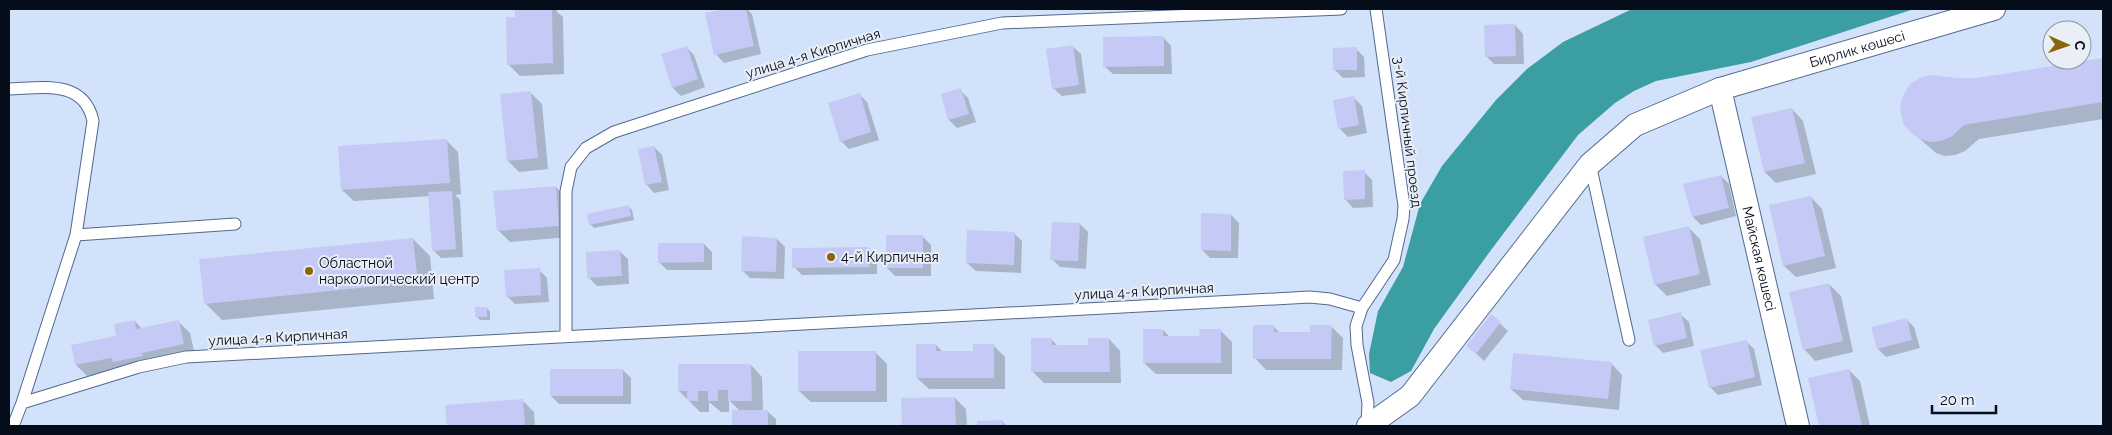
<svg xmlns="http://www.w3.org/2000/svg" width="2112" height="435" font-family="Raleway,sans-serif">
<rect width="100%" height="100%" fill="#d2e2fb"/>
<path fill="#3a9ea3" d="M1632,9H1914L1751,62L1656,81L1634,91L1615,103L1578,135L1491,250L1434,329L1411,371L1391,382L1370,373L1369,354L1378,311L1403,267L1420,204L1442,166L1496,100L1527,69L1563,42Z"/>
<path fill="#0003" d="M516,9H557V12L563,17L564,74L520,76L508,64L516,18Z
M730,9H747L752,14L761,54L724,63L716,54L707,14Z
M1515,25L1523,34L1524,64H1494L1486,56Z
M1163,37L1171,46L1172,74H1113L1104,66Z
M1072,46L1081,54L1086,93L1062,96L1053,88Z
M686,47L694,55L705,87L681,96L673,88L662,55Z
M1356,49L1364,57L1365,77L1343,78L1335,70Z
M2103,59V119L1979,139L1965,151L1955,155L1945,156L1936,153L1912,132L1977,79Z
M960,90L968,98L976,122L957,128L949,120L942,95Z
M530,92L542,104L548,169L519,172L508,161Z
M859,94L867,102L879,140L849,149L841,141Z
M1354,98L1362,106L1367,133L1348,137L1340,129Z
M1792,109L1803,121L1816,174L1776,183L1765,172Z
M447,141L458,152L461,194L455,195L460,200L463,257L441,258L433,250L430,196L354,201L342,190Z
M654,147L662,155L669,190L654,193L646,184Z
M1364,172L1372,180L1373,207L1353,208L1345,199Z
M1721,176L1729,184L1736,216L1701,225L1693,217Z
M556,187L567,199L570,237L510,242L498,230Z
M1811,197L1822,209L1836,268L1796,277L1784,266Z
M628,206L632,210L634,220L594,228L590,224Z
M1231,215L1239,223L1238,258H1210L1202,250Z
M1080,224L1088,232L1086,269L1060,267L1052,259Z
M1688,227L1700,239L1711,285L1667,296L1655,284Z
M1014,233L1022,241L1021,273L976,271L967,263Z
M923,237L931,245V276H895L887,268Z
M413,239L430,256L434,299L222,320L205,303Z
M777,239L785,247L784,279L750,278L742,270Z
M704,244L712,252V270H667L659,262Z
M869,248L877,256V274L802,275L794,267Z
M619,251L628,259L629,284L597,286L589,278Z
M539,270L547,278L549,302L515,304L507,296Z
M1829,284L1841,296L1853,352L1815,361L1804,349Z
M487,308L490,312V320H480L476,316Z
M1680,314L1689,322L1694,346L1663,353L1655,345Z
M1492,316L1508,331L1484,361L1468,346Z
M1906,319L1914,327L1920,348L1886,357L1878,349Z
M135,321L142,329L179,322L190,333L195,355L87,376L76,365L117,337Z
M1273,326L1280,333H1311L1331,326L1343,338L1342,370H1266L1255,358Z
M1163,330L1170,337H1201L1221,331L1232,342V374H1156L1144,363Z
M1051,339L1058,346H1089L1109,339L1120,351L1121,383H1044L1032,371Z
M1746,341L1754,349L1762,385L1718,395L1710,387Z
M936,345L943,352H974L993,345L1005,357V389H929L917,378Z
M875,352L887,364V402H811L799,391Z
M1611,363L1622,375L1619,410L1523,400L1511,389Z
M751,365L762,377L763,411H767L776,419V426H734L733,411H740L729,400V412H721L709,402V412H700L679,391Z
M623,370L631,378V404H559L551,396Z
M1849,370L1860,381L1870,426H1820L1810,379Z
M955,398L966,409L967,426H903V399Z
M522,400L534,412L535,426H448L447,406Z
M978,422H1003L1007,426H978Z"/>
<path fill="#c4c9f5" d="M515,9H552L553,63L507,65L506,17H515Z
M724,9H746L754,46L714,55L705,13Z
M1515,24L1516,56L1485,57L1484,25Z
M1164,36V66L1103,67V37Z
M1073,45L1079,85L1052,89L1046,49Z
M687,46L698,79L672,88L661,54Z
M1357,47V70H1333V48Z
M2103,58V102L1964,125L1951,137L1941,141L1930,142L1920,139L1911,133L1904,125L1901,115L1900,105L1904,94L1910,84L1920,78L1931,75L1957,78H1977Z
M961,88L969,114L948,120L941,94Z
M531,91L538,158L507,161L500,94Z
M860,93L871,132L840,142L828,103Z
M1354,96L1359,125L1338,129L1333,100Z
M1792,108L1805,163L1764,172L1751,117Z
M447,139L450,183L341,190L338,146Z
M654,146L662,182L645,185L638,149Z
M1365,170V199L1344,200L1343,171Z
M1721,175L1729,208L1692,217L1683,184Z
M556,186L559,226L497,231L493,191Z
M452,191L456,249L432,251L428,192Z
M1811,196L1825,256L1783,266L1769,205Z
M629,205L631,216L589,225L587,214Z
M1201,213L1231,214V251L1201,250Z
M1052,222L1080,223L1078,261L1050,260Z
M1689,226L1700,274L1654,285L1643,237Z
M967,230L1015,232L1014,265L966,263Z
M886,235H923V268H886Z
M742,236L777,238L776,272L741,271Z
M413,238L418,282L204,304L199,259Z
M658,243H704V262L658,263Z
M869,247V267L792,268V248Z
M620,250L622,276L587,278L586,252Z
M540,268L541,295L506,297L504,270Z
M1829,283L1843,341L1803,350L1789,292Z
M475,307H487V317H475Z
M1681,312L1687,338L1654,346L1648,320Z
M1491,314L1501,322L1476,354L1466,346Z
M1907,318L1912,340L1877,349L1871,327Z
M135,320L136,329L179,320L184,344L142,353L143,356L113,362L111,358L75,365L71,345L116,336L114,324Z
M1253,325H1274V332H1310V325H1332L1331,359H1253Z
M1143,329H1163V336H1200L1199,329H1221V363H1143Z
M1031,338H1052V345H1088V338H1109L1110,372H1031Z
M1747,340L1755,377L1709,388L1700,350Z
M916,344H936V351H973V344H994V378H916Z
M798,351H876V391H798Z
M1513,353L1612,362L1608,399L1510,389Z
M678,364H751L752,401H728V390H718V401H708V391H698V401H687V391H678Z
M550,369H623V396H550Z
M1849,369L1862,426H1819L1808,378Z
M955,397L956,426H902L901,398Z
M523,399L525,426H447L445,405Z
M732,410H768V426H732Z
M1003,420V426H977V421Z"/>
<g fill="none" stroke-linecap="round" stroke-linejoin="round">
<defs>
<path id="service" d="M9,89C42,88 84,79 93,121L76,235L22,403
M1590,164L1629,340
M76,235L235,224
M566,336V191L571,167L586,148L614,132L867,50L1002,23L1341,9
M13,426L22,403L139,367L186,357L1310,297L1330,299L1362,308
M1367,426L1368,403L1357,345L1356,326L1362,308L1394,260L1403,219L1404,206L1376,9"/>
<g id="minor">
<path id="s1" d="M1720,89L1798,426"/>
<path id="s2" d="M1368,426L1410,396L1590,164L1635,125L1720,89L1994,9"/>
</g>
</defs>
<use href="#service" stroke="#52698e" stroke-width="13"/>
<use href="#minor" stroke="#52698e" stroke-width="24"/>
<use href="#service" stroke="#fff" stroke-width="11"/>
<use href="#minor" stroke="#fff" stroke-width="22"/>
</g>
<g fill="#8d6407" stroke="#e9eef7" stroke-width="2">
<circle cx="831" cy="257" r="5"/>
<circle cx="309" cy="271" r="5"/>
</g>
<g text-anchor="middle" stroke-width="4" stroke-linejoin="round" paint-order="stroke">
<g font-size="14" fill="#050c1a" stroke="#e9eef7">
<text dy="5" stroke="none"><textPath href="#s2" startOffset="640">Бирлик көшесі</textPath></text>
<text transform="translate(813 53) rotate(-17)" y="5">улица 4-я Кирпичная</text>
<text transform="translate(1408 132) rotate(83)" y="5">3-й Кирпичный проезд</text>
<text dy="5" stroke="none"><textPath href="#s1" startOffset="174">Майская көшесі</textPath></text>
<text transform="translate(1144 291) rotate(-3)" y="5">улица 4-я Кирпичная</text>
<text transform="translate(278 337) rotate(-3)" y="5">улица 4-я Кирпичная</text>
</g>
<g font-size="14" fill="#050c1a" stroke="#e9eef7" text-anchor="start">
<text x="841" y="262">4-й Кирпичная</text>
<text x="319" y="268">Областной<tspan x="319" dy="16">наркологический центр</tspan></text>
</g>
</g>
<rect width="2112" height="435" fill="none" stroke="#050c1a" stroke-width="20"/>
<g transform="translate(2067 45) rotate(92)"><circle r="24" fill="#e9eef7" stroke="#8e949f"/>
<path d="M0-4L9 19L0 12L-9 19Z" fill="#8d6407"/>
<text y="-8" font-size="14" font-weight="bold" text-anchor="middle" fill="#050c1a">С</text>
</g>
<path d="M1932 405v8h64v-8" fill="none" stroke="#050c1a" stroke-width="2.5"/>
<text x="1940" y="405" font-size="15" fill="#050c1a" stroke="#e9eef7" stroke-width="4" paint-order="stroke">20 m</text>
</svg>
